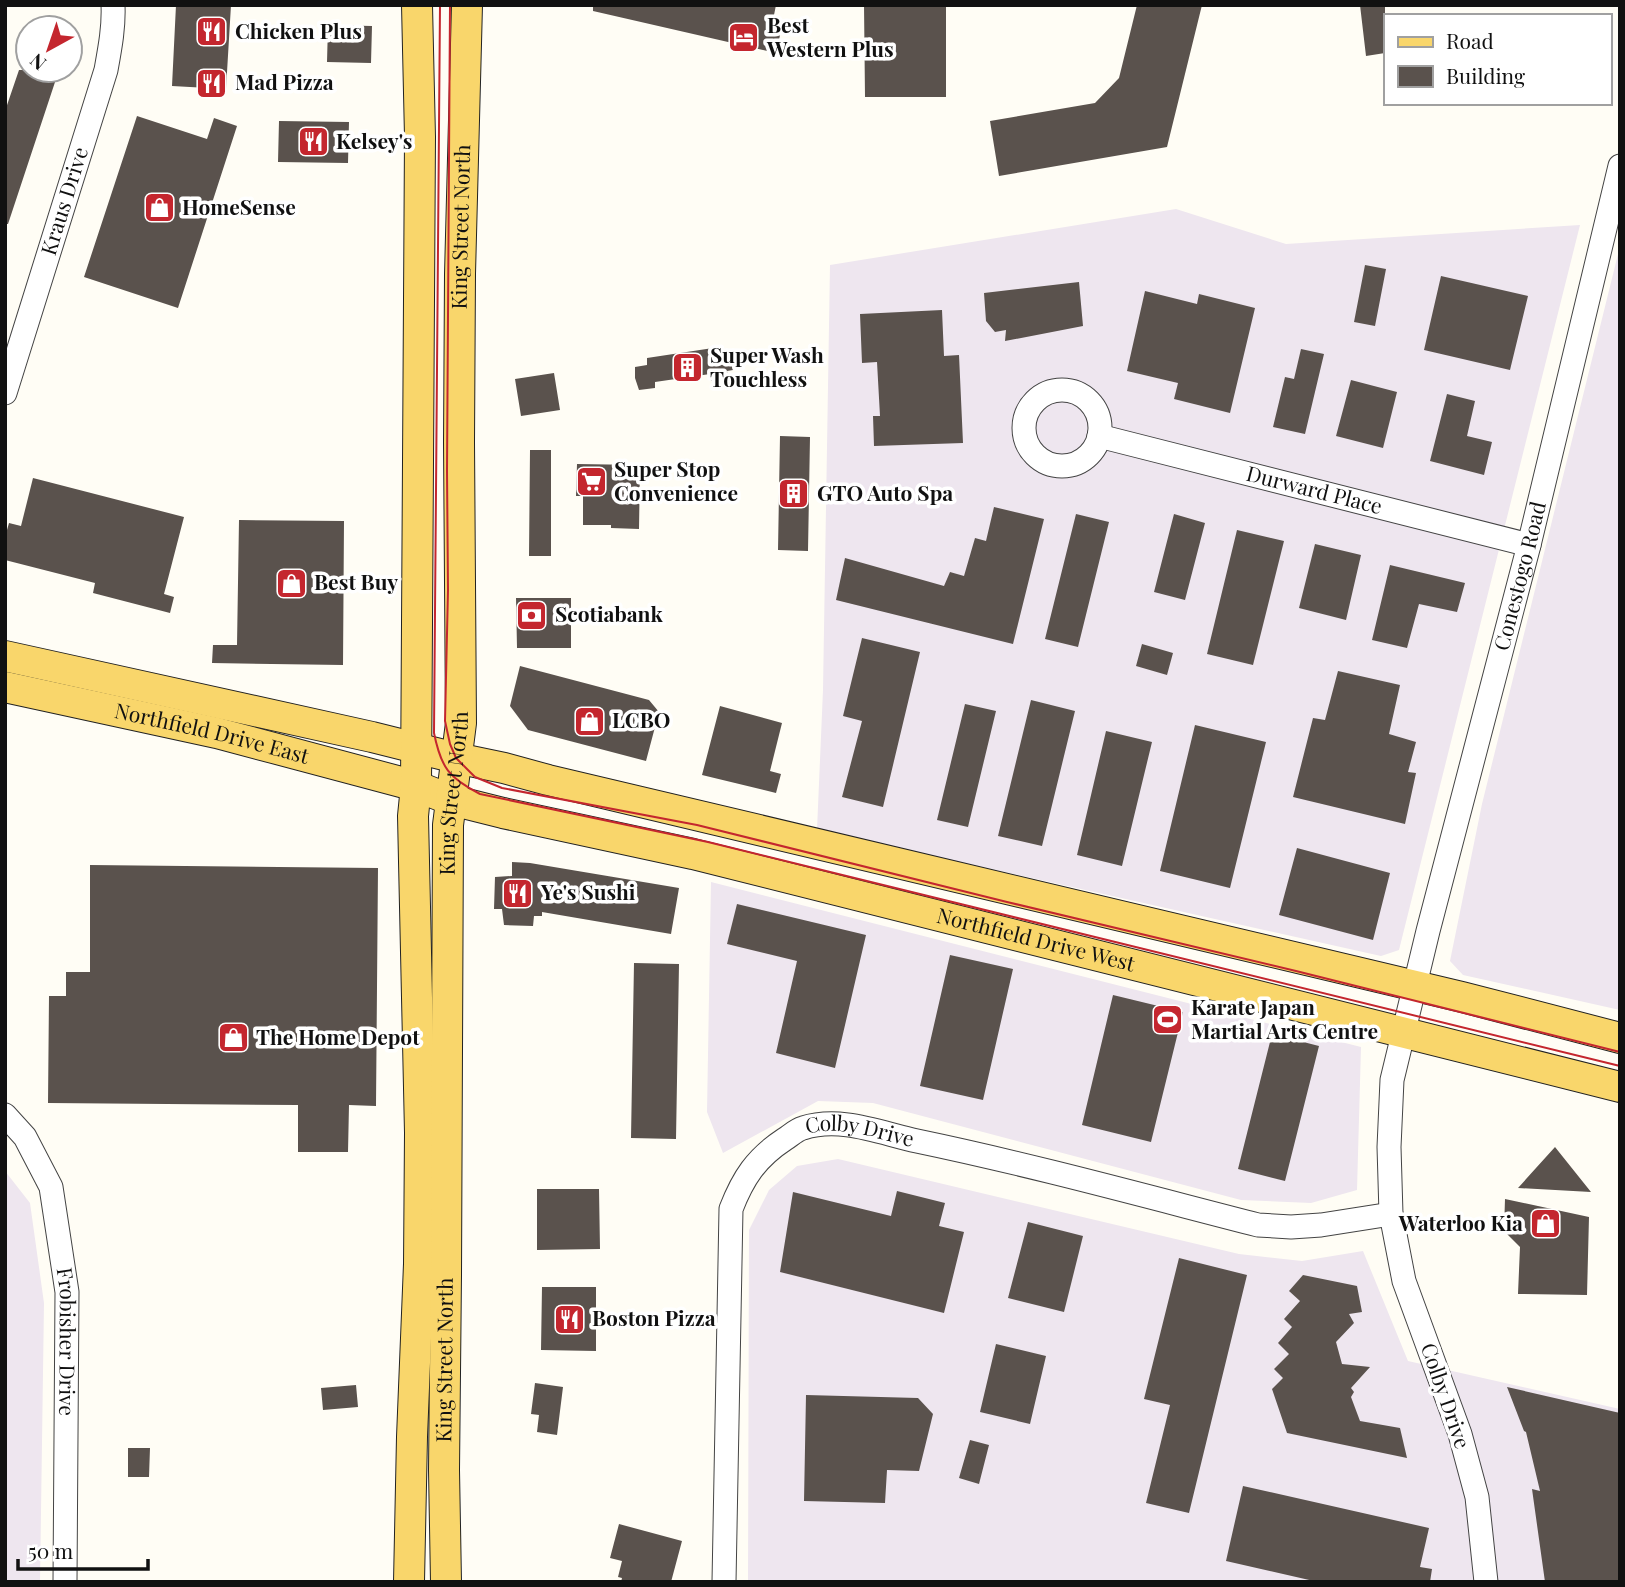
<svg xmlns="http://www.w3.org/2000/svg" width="1625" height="1587" font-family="'Playfair Display',serif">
<rect width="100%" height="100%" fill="#fffdf5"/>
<path fill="#eee6ef" d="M1176,209L1286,244L1580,225L1399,950L1381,956L817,830L823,690L830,265Z
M1620,246V1010L1463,975L1450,961L1482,804Z
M711,882L1361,1047L1357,1190L1311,1203L1241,1200L873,1103L818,1101L723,1153L707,1112Z
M838,1159L1239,1254L1302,1261L1363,1251L1408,1361L1620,1409V1582H748L749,1230L769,1190L797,1166Z
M5,1171L30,1203L44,1303L40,1582H5Z"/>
<path fill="#5a524d" d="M176,5H231L226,89L172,86Z
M593,5H776L773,20L783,22L776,53L593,11Z
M864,5H946V97H865Z
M1137,5H1202L1167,147L999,176L990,121L1095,103L1119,78Z
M1360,5H1385V53L1366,56Z
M328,25L372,26L371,63L327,62Z
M19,70H59L8,224H5V111Z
M137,116L207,139L214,118L237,126L178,308L84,277Z
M279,121L349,122L348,163L278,162Z
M1365,265L1386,269L1375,326L1354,322Z
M1441,276L1528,296L1510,370L1424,350Z
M1079,282L1083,326L1005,341L1006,330L995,332L986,321L984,293Z
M1145,291L1197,304L1199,294L1255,308L1230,413L1174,399L1178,383L1127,371Z
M942,310L944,356L959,355L963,443L874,446L873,416H880L877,362L862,363L860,314Z
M713,348L715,356L736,352L739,369L727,371L728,379L711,381L710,374L655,382V388L639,390L635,378V367L647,365V358Z
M1301,349L1324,354L1305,434L1273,427L1285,377L1294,379Z
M554,373L560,410L521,416L515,379Z
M1351,380L1397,392L1383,448L1336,436Z
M1447,394L1475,401L1467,436L1492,442L1484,475L1430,461Z
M780,436L810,437L808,551L778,550Z
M530,450H551V556H529Z
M577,464L640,465L639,529L611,528V525H583V496H576Z
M33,478L184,517L164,594L174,597L170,613L93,593L95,583L5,560V537L9,523L21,526Z
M994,507L1044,519L1013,644L836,600L845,558L944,586L950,572L964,576L975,538L986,541Z
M1076,514L1109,522L1078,647L1045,639Z
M1174,514L1205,523L1185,600L1154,592Z
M239,520L344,521L343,665L212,663L213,645H237Z
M1237,530L1284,541L1253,665L1207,654Z
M1315,544L1361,555L1346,620L1299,608Z
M1390,565L1465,583L1457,612L1419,604L1407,648L1372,640Z
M516,598H571V648H517Z
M862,638L920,652L883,807L842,797L862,721L843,716Z
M1142,644L1173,653L1167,675L1136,666Z
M520,666L649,700L659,712L646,761L528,730L510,706Z
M1338,671L1400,685L1389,734L1416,742L1408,772L1416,773L1405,824L1293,797L1313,718L1325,720Z
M1031,700L1075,711L1042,846L998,836Z
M965,704L996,711L968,827L937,820Z
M720,706L782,723L770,771L781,774L776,793L702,775Z
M1195,725L1266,742L1230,888L1160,871Z
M1106,731L1152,742L1122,866L1077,855Z
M1297,848L1390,873L1373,940L1279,915Z
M512,862L530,863L679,888L671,934L542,912V916H534L533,926L504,925L502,909H494L495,877L512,876Z
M90,865L378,868L376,1106L349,1105L348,1152H298V1105L48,1103L49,996H66V972H90Z
M737,904L866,935L835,1068L776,1053L797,961L727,944Z
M950,955L1013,969L983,1100L920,1086Z
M634,963L679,964L676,1139L631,1138Z
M1113,995L1183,1012L1151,1142L1082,1125Z
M1272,1034L1319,1046L1285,1181L1238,1169Z
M1555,1147L1591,1192L1518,1188Z
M537,1189H599L600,1249L537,1250Z
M897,1191L945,1203L939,1226L964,1232L944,1313L780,1272L793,1192L891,1216Z
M1505,1199L1589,1217L1587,1295L1518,1294L1520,1247L1504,1231Z
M1028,1222L1083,1236L1064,1312L1008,1298Z
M1179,1258L1247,1275L1189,1513L1146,1503L1170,1405L1144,1399Z
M1303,1275L1357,1286L1362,1312L1349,1314L1354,1323L1336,1342L1342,1364L1370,1367L1351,1388L1354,1392L1351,1397L1360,1421L1400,1428L1407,1458L1287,1433L1272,1389L1283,1378L1274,1369L1289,1354L1278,1343L1292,1327L1284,1319L1300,1301L1289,1291Z
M542,1287H596V1351L541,1350Z
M996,1344L1046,1356L1030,1424L980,1412Z
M535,1383L563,1387L557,1435L537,1432L539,1415L531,1414Z
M356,1385L358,1407L323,1410L321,1388Z
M1507,1387L1620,1413V1582H1545L1532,1489L1540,1491L1526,1432L1524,1431Z
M806,1395L918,1398L933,1414L919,1471L887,1470L885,1503L804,1501Z
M970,1440L989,1445L979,1484L959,1478Z
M128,1448H150L149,1477H128Z
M1243,1486L1429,1528L1420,1567L1432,1569L1430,1582H1318L1226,1561Z
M619,1524L682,1541L671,1582H621L622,1578L618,1577L622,1561L610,1558Z"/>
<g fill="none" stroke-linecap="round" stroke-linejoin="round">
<defs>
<g id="minor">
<circle cx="1062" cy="428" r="38"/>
<path id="s1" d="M5,393L106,70C110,48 114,27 113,5"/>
<path id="s2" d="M1099,436L1529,545"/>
<path id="s3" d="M5,1115L25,1137L51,1187L67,1292L65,1582"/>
<path id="s4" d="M724,1582L731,1209C743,1178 756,1158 785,1139C790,1136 796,1130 803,1128C841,1116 880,1133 917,1141C1032,1165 1145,1196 1258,1225L1291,1227L1321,1225L1391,1214"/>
<path id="s5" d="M1486,1582L1477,1497L1460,1434L1404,1281L1391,1214L1389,1147L1392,1080L1428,931L1529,545L1620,166"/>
</g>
<g id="major">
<path d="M5,656L372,737L456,758L504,768L548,780L1462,997L1620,1038"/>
<path id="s6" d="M5,687L217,733L416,786L451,800L503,813L693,854L1620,1087"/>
<path d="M409,1582L412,1437L419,1264L420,1133L413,816L416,786L420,137L417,5"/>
<path id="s7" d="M446,1582L444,1470L446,1275L448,825L461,723L459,442L460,274L467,5"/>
</g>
</defs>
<use href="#minor" stroke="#444" stroke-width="25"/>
<use href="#major" stroke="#222" stroke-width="32"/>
<use href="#minor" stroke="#fff" stroke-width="23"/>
<use href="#major" stroke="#f9d66b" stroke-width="30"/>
<path stroke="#c4262e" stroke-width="2" d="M440,5L434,733C441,768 449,778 480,794L708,842L1620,1066
M450,5L447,471L448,590L445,721L450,744L456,758L475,777L502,788L697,825L1007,902L1296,971L1620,1052"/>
</g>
<defs>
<symbol id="restaurant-square" viewBox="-11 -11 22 22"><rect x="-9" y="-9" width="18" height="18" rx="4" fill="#c4262e" stroke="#fff"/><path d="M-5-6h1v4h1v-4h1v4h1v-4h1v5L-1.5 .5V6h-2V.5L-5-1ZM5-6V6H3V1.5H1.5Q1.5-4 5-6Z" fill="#fff"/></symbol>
<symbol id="hotel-square" viewBox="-11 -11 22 22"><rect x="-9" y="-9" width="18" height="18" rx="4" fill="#c4262e" stroke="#fff"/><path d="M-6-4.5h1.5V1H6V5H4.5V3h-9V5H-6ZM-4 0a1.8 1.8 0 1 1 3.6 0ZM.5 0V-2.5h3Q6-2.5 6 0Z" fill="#fff"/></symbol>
<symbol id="shop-square" viewBox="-11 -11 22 22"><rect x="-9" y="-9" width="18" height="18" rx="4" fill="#c4262e" stroke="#fff"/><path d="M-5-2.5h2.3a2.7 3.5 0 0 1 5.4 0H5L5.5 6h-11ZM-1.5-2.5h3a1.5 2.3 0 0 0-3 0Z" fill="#fff"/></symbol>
<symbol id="building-square" viewBox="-11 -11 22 22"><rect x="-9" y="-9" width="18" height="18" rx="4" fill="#c4262e" stroke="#fff"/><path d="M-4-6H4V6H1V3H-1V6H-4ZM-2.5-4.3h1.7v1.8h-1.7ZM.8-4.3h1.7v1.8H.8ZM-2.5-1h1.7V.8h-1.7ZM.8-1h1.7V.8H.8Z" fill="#fff"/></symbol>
<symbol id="supermarket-square" viewBox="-11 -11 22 22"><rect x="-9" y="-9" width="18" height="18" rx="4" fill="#c4262e" stroke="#fff"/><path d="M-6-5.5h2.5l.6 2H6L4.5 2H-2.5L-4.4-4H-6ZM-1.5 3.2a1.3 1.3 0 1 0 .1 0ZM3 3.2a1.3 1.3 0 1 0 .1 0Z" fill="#fff"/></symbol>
<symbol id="bank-square" viewBox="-11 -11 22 22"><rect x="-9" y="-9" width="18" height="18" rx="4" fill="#c4262e" stroke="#fff"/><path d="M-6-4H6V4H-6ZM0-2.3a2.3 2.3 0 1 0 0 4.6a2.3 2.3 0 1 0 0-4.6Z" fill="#fff"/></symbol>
<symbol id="stadium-square" viewBox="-11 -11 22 22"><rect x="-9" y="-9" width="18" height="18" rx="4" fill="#c4262e" stroke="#fff"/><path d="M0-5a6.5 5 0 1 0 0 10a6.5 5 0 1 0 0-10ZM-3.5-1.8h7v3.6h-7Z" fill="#fff"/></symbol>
</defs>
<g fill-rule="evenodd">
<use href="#restaurant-square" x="194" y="14" width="35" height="35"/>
<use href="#hotel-square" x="726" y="20" width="35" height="35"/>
<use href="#restaurant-square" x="194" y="66" width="35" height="35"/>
<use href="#restaurant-square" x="296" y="124" width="35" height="35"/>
<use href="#shop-square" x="142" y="190" width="35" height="35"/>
<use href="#building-square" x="670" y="350" width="35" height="35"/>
<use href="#supermarket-square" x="574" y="464" width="35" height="35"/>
<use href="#building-square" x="776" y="476" width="35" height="35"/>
<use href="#shop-square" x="274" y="566" width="35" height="35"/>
<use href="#bank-square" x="514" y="598" width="35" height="35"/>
<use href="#shop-square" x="572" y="704" width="35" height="35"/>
<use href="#restaurant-square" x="500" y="876" width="35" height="35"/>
<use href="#stadium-square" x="1150" y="1002" width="35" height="35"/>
<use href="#shop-square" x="216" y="1020" width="35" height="35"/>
<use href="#shop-square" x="1528" y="1206" width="35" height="35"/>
<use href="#restaurant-square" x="552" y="1302" width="35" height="35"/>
</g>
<g text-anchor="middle" stroke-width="7" stroke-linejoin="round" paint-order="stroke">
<g font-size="21" font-weight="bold" fill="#111" stroke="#fff" text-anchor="start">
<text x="767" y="33">Best<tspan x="767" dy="24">Western Plus</tspan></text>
<text x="235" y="39">Chicken Plus</text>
<text x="235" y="90">Mad Pizza</text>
<text x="336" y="149">Kelsey's</text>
<text x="182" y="215">HomeSense</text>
<text x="710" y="363">Super Wash<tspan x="710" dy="24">Touchless</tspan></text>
<text x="614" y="477">Super Stop<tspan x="614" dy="24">Convenience</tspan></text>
<text x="817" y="501">GTO Auto Spa</text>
<text x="314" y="590">Best Buy</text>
<text x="555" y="622">Scotiabank</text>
<text x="612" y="728">LCBO</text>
<text x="541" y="900">Ye's Sushi</text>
<text x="1191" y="1015">Karate Japan<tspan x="1191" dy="24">Martial Arts Centre</tspan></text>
<text x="256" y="1045">The Home Depot</text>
<text x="1523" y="1231" text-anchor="end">Waterloo Kia</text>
<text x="592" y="1326">Boston Pizza</text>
</g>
<g font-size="21" fill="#111" stroke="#fff">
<text dy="7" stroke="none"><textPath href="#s1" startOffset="201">Kraus Drive</textPath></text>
<text dy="7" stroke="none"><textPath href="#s7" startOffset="1356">King Street North</textPath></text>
<text dy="7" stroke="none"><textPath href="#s2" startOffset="222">Durward Place</textPath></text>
<text dy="7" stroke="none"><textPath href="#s5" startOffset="1036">Conestogo Road</textPath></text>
<text dy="7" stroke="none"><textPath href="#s6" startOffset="212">Northfield Drive East</textPath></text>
<text dy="7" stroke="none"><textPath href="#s7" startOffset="789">King Street North</textPath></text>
<text dy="7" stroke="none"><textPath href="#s6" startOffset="1062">Northfield Drive West</textPath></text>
<text dy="7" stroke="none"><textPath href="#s4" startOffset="542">Colby Drive</textPath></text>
<text dy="7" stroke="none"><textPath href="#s3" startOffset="242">Frobisher Drive</textPath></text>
<text dy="7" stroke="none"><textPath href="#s7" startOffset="222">King Street North</textPath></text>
<text transform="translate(1445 1396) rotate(71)" y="7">Colby Drive</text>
</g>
</g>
<rect width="1625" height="1587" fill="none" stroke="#111111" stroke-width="14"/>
<rect x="1384" y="14" width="228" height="91" fill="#ffffff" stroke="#a0a0a0" stroke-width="2"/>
<rect x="1398" y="37" width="35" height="10" fill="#f9d66b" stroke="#a0a0a0" stroke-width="2"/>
<text x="1446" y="49" font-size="21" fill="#111111">Road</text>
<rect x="1398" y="66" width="35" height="21" fill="#5a524d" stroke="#a0a0a0" stroke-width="2"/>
<text x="1446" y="84" font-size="21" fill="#111111">Building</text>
<g transform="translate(49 49) rotate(220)"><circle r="33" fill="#ffffff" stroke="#a0a0a0" stroke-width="2"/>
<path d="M0-5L12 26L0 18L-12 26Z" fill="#c4262e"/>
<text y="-10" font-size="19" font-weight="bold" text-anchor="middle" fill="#111111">N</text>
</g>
<path d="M18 1559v10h130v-10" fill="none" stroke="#111111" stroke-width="3.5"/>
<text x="28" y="1559" font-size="21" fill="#111111" stroke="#ffffff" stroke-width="5" paint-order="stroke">50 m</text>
</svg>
